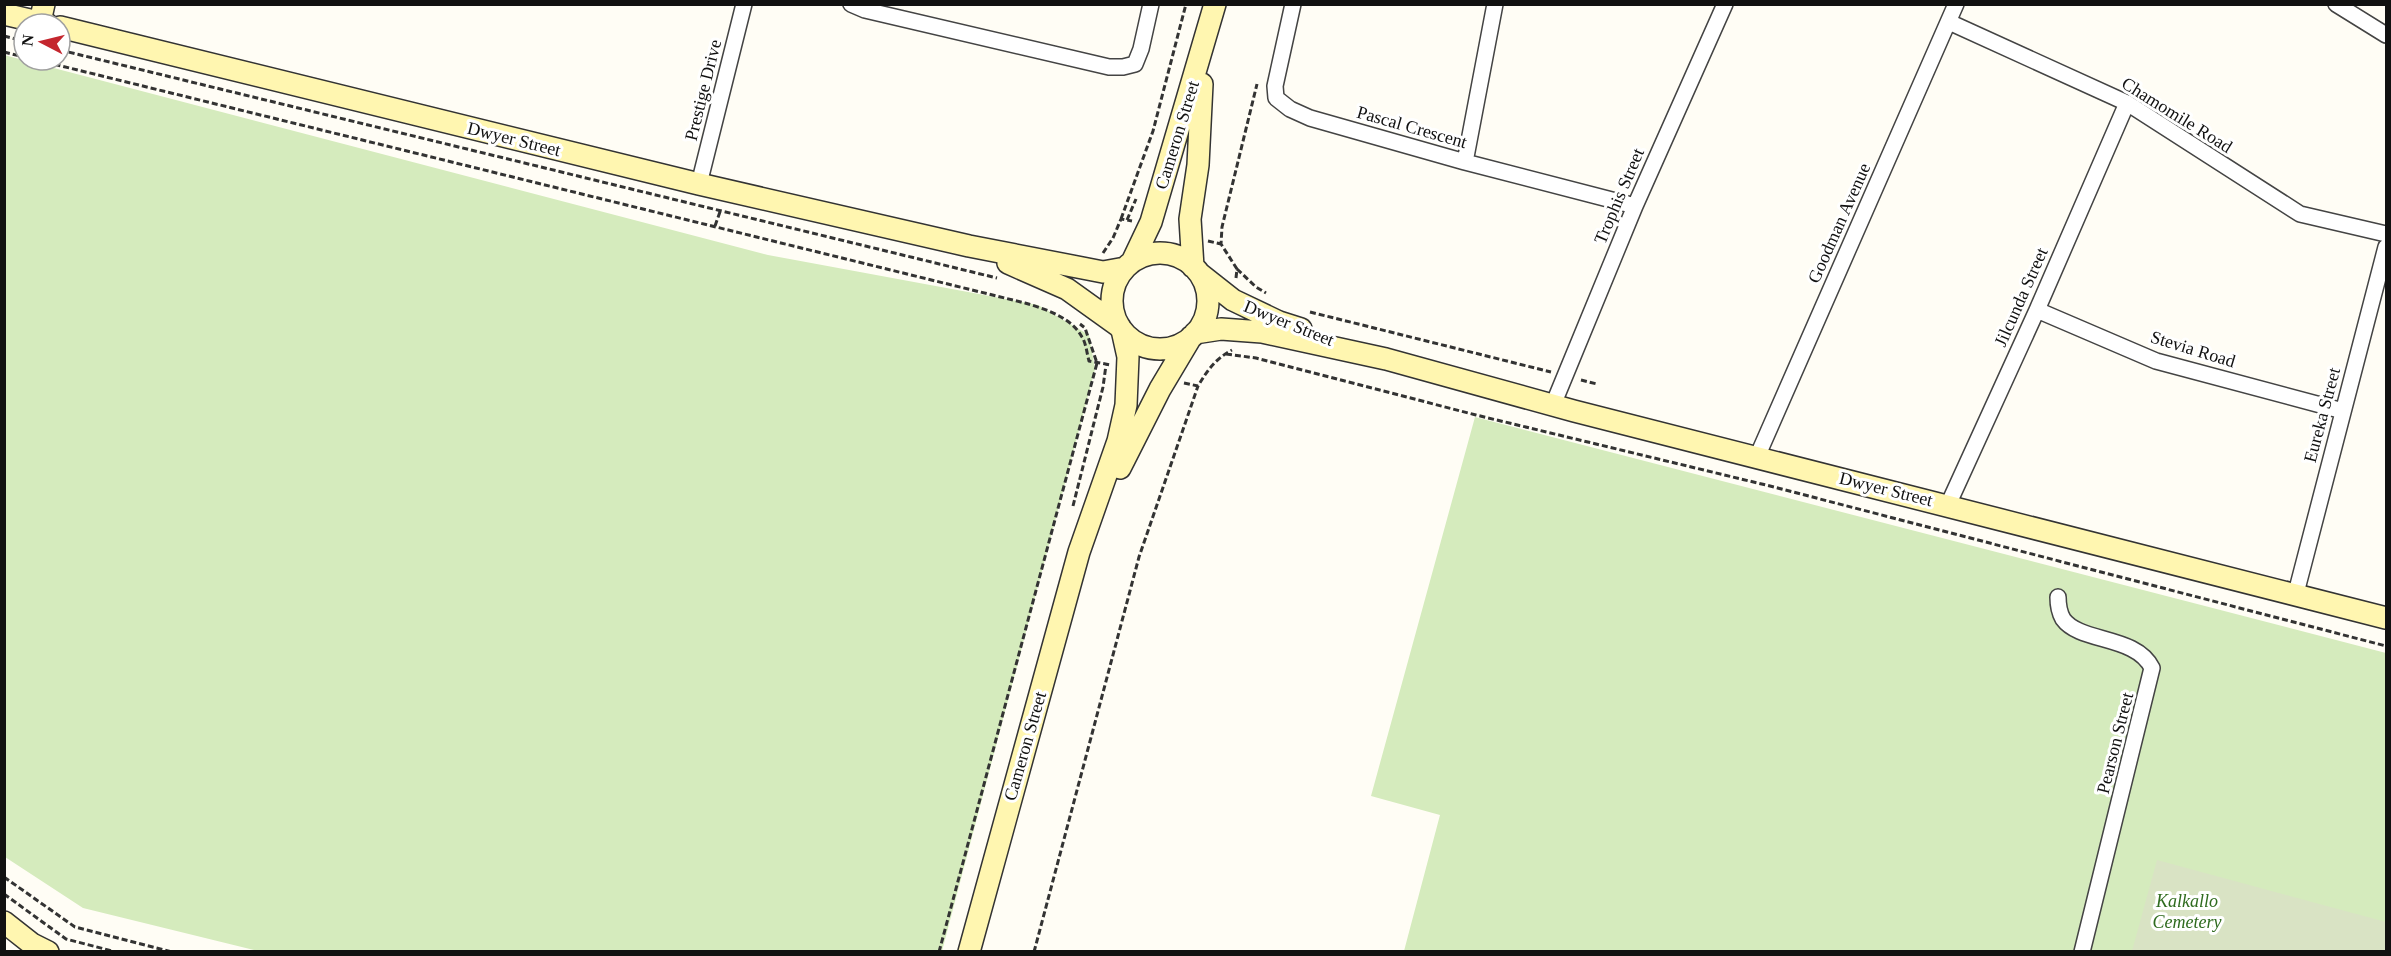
<svg xmlns="http://www.w3.org/2000/svg" width="2391" height="956" font-family="'Times New Roman',serif">
<rect width="100%" height="100%" fill="#fffdf5"/>
<path fill="#d5ebbd" d="M4,55L768,255L1038,305L1089,335L1095,369L942,951H258L83,908L5,857Z
M1475,417L2386,653V951H1404L1440,815L1371,796Z"/>
<path fill="#d9e3c4" d="M2157,860L2386,922V951H2132Z"/>
<g fill="none" stroke-linecap="round" stroke-linejoin="round">
<defs>
<path id="street" d="M851,4L865,10L1109,67H1123L1135,64L1141,49L1151,4
M1293,4L1275,86L1276,98L1290,109L1310,118L1465,162L1635,206
M2336,4L2386,35
M1949,22L2127,103L2300,214L2386,234
M1465,162L1495,4
M699,184L744,4
M2037,310L2156,361L2343,411
M1553,405L1635,206L1725,4
M1757,457L1956,4
M1948,505L2037,310L2127,103
M2296,593L2386,247
M2058,597C2058,605 2059,612 2063,619C2080,643 2136,635 2152,668L2082,952"/>
<path id="secondary" d="M4,14L47,24
M40,22L44,4
M60,27L699,184L969,246L1103,272L1125,268
M1112 301a48 48 0 1 1 96 0a48 48 0 1 1-96 0Z
M1132,262L1151,222L1215,4
M1008,263L1067,289L1120,327
M1193,267L1190,219L1198,165L1202,84
M1200,274L1233,300L1279,322L1301,329
M1195,333L1221,329L1262,332L1386,359L1574,411L2386,618
M1120,468L1160,389L1191,337
M4,922L32,944L48,952
M969,952L1079,552L1118,441L1126,405L1128,357L1122,330"/>
</defs>
<use href="#street" stroke="#444" stroke-width="18"/>
<use href="#secondary" stroke="#333" stroke-width="24"/>
<path stroke="#333" stroke-width="3" stroke-dasharray="6 3" stroke-linecap="butt" d="M4,36L24,41
M60,50L997,278
M4,52L24,57
M37,60L1025,303C1045,309 1071,317 1082,337C1086,343 1087,354 1089,361L1111,365
M1121,219L1153,131L1186,4
M1127,220L1136,199
M715,226L721,209
M1208,241L1221,244
M1103,253L1113,238L1121,219L1132,221
M1237,269L1256,287L1266,293
M1236,278L1237,269L1221,244L1222,227L1257,84
M1310,312L1551,372
M1226,354L1256,358L1476,415L1770,486L2386,646
M1581,380L1597,384
M1184,383L1198,386C1207,371 1215,359 1232,350
M1073,506L1103,387L1106,365
M4,877L75,927L172,952
M4,894L66,939L116,952
M939,952L1097,363L1085,328L1080,324
M1034,952L1139,557L1198,386"/>
<use href="#street" stroke="#fff" stroke-width="15"/>
<use href="#secondary" stroke="#fff6b0" stroke-width="21"/>
</g>
<g text-anchor="middle" stroke-width="6" stroke-linejoin="round" paint-order="stroke">
<g font-size="18" fill="#111" stroke="#fff">
<text transform="translate(703 90) rotate(-76)" y="6">Prestige Drive</text>
<text transform="translate(2177 115) rotate(32)" y="6">Chamomile Road</text>
<text transform="translate(1412 127) rotate(16)" y="6">Pascal Crescent</text>
<text transform="translate(1177 135) rotate(-73)" y="6">Cameron Street</text>
<text transform="translate(514 139) rotate(14)" y="6">Dwyer Street</text>
<text transform="translate(1619 196) rotate(-67)" y="6">Trophis Street</text>
<text transform="translate(1839 223) rotate(-66)" y="6">Goodman Avenue</text>
<text transform="translate(2021 297) rotate(-66)" y="6">Jilcunda Street</text>
<text transform="translate(1289 323) rotate(22)" y="6">Dwyer Street</text>
<text transform="translate(2193 349) rotate(17)" y="6">Stevia Road</text>
<text transform="translate(2322 415) rotate(-75)" y="6">Eureka Street</text>
<text transform="translate(1886 489) rotate(14)" y="6">Dwyer Street</text>
<text transform="translate(2115 743) rotate(-76)" y="6">Pearson Street</text>
<text transform="translate(1025 746) rotate(-74)" y="6">Cameron Street</text>
</g>
<g font-size="18" font-style="italic" fill="#2f6b1f" stroke="#fff">
<text x="2187" y="907">Kalkallo<tspan x="2187" dy="21">Cemetery</tspan></text>
</g>
</g>
<rect width="2391" height="956" fill="none" stroke="#111111" stroke-width="12"/>
<g transform="translate(42 42) rotate(277)"><circle r="28" fill="#ffffff" stroke="#a0a0a0" stroke-width="1.5"/>
<path d="M0-4.5L10 22L0 15L-10 22Z" fill="#c4262e"/>
<text y="-9" font-size="16" font-weight="bold" text-anchor="middle" fill="#111111">N</text>
</g>
</svg>
